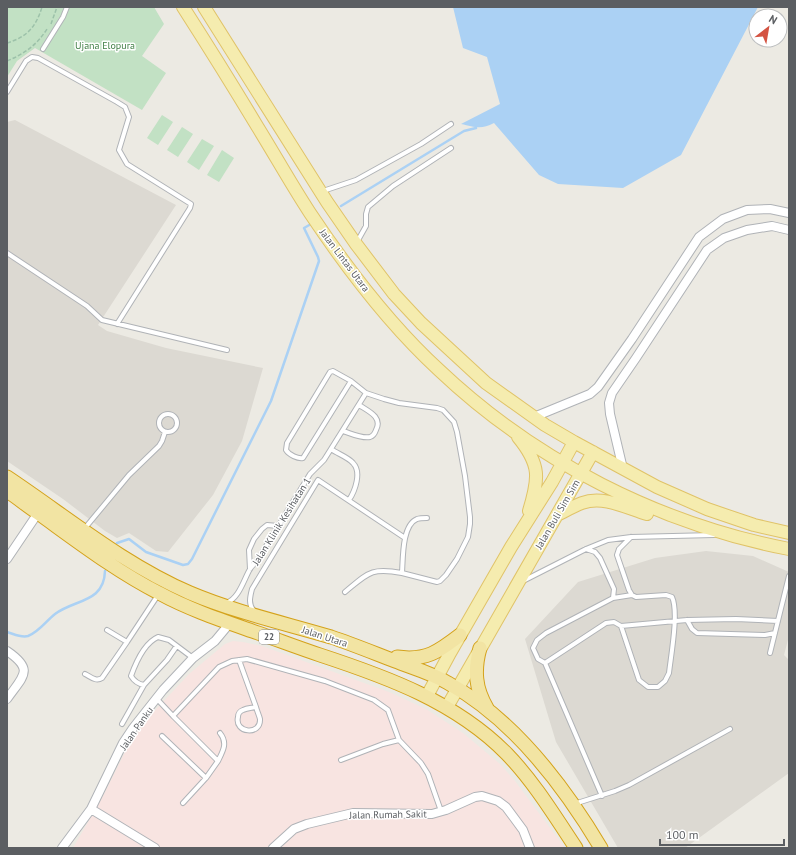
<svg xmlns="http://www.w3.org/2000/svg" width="796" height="855" font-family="'PT Sans',sans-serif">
<rect width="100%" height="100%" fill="#eceae3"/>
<path fill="#dcd9d2" d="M15,120L176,205L98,325L107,331L166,348L263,368L242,441L213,495L168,552L156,551L129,533L117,538L105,531L63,499L7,461V122Z
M706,551L753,556L789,572V636L784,655L789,660V773L685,848H618L556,742L525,639L578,582L655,558Z"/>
<path fill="#f8e4e1" d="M233,641L243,642L262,646L389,692L426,709L463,733L500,764L515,781L565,848H73L103,796L127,748L147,719L189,674L225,644Z"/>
<path fill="#c2e1c4" d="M7,7H154L164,24L142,56L166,73L142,110L35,48L17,61L7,77Z
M162,115L173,122L158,145L147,138Z
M182,127L193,134L178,157L167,150Z
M202,139L214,146L199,170L187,162Z
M222,150L234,158L219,182L207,175Z"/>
<path fill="#abd1f4" d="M453,7H758L681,155L623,188L558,184L539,175L494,123C481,130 475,127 461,124L500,104L487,57L463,48Z"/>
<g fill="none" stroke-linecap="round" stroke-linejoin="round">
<path stroke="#abd1f4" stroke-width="2.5" d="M341,206L464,131L476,128
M117,543L129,539L146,552L183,565L188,564L192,559L271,401L319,261L318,257L304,228L311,224
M7,632C14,634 21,638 28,636C39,632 46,621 55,614C75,599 104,603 105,571"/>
<defs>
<path id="service" d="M43,49L63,17L67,7
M7,92L26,61L32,57L38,58L117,102L125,107L129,117L119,150L127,164L191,204L190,208L117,324
M323,191L356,180L421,144L451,124
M357,242L366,226V214L368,207L393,186L451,148
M7,253L87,306L102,320L227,350
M351,381L303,458C298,459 289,455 286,450L287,443L330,372L333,371L351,381L366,393L384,399L399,403L437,408L443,410L454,422L457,432L465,476L470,517V524L468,537L457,559L446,575L440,581L437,582L402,573C403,558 402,525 417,519C420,518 424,518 427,518
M159 423a9 9 0 1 1 18 0a9 9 0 1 1-18 0Z
M343,431C350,433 362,439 370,437C373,436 375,433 376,430C383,417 368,411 359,405
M331,449C338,454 348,457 353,463C362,472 355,491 349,500
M85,528L129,475L159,446L162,441L165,432
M631,537L619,549L617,555L629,590L632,595L636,597L666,595L672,597C679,612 671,655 669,673L665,681L658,687H648L639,680L621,626L614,622L606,623L545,663L538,659L533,648L537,640L546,633L613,598L632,595
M586,549L595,552L600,558L614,589L613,598
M250,569L249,550L254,539L262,529L267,525L278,526
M523,581L586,549L608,540L631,537L714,535
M345,592C368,573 371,567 402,573
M226,603C239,599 244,579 250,569C252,566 255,563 257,561L310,474L324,460L366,393
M254,611C248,604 250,597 252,589L318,480L405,538
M687,620L692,629L697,633L765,635L775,633
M621,626L687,620L736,619L778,621
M107,630L127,642L158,595
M176,647L167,660L144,685C138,684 134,681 131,676C136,662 144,643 158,637L169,640L193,658
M770,653L789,576
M239,660L256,707
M545,663L602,796
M85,674C91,677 96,682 102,678L127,642
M157,699L173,716L218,761L206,778L162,736
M256,707C257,711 259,715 260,719C261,736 234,733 238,717C238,714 240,711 243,710C247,708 252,708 256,707Z
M173,716L219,667L232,661L247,659L325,681L374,700L388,710L399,740L421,763L428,774L441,811
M122,724L144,685
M341,760L383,744L399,740
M218,761C223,751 228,743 220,733
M183,803L206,778
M574,804L615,791L629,785L730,729"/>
<path id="minor" d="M534,417L590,394L598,387L632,339L699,237L723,219L747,210L770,209L789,213
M623,469L610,414L609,403L612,393L636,358L707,250L724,238L747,230L772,226L789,230
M7,559L38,513
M7,651C35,670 23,676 7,699
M91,809L155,848
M62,848L91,809L123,743L133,728L163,690L193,658L215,641L230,623
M273,848L294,829L307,824L353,813L432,814L446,810L475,797L482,796L498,801L506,807L523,830L530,848"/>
<path id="primary" d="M183,7C208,46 233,86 257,126C275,155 291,184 310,213C346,267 391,326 439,370C535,461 659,524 789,549
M204,7L327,202L356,244L394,294L421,323L486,383L545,425L574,442L657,487L707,509L754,525L789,533
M518,437C541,465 539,478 529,511
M557,515C565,511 574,506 582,503C603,495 627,508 647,514
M427,696L450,653L511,547L552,482L574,442
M447,707L593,452"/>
<path id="trunk" d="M7,477C67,517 123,564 190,593C235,612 284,623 331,637C352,644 374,653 395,661C413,668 432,673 448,683C512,718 564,786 601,848
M7,491C18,498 27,506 38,513C77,541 116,571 159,593C190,610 224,621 258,633C278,640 299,648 320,655C387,677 456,702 507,754C534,782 554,815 576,848
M480,648C474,670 475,688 487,708
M397,657C426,661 438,652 460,635"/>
</defs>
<use href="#service" stroke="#b0b3b7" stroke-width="6"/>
<use href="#minor" stroke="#b0b3b7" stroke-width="10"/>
<use href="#primary" stroke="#e0c368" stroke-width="14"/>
<use href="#trunk" stroke="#d4a21b" stroke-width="15"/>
<path stroke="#9cc1a9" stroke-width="1.5" stroke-dasharray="4 2" stroke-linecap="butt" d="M51,24L57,7
M7,43C27,37 36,27 42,7
M7,61C24,54 37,45 47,29"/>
<use href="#service" stroke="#fff" stroke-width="4"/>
<use href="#minor" stroke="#fff" stroke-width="8"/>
<use href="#primary" stroke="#f5ecaf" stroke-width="12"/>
<use href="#trunk" stroke="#f2e4a3" stroke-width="13"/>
</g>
<g text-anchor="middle" stroke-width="3" stroke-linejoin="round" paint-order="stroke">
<rect fill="#fff" stroke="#8c8e91" stroke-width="1" x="259" y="630" width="20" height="14" rx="3"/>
<g font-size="9" font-weight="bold" fill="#5b5e62">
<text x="269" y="640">22</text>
</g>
<g font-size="10" fill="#3f7e44" stroke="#fff">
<text x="105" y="49">Ujana Elopura</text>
</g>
<g font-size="10" fill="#5b5e62" stroke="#fff">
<text transform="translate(345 260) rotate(53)" y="4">Jalan Lintas Utara</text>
<text transform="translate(557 514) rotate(-60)" y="4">Jalan Buli Sim Sim</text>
<text transform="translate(281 521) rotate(-58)" y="4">Jalan Klinik Kesihatan 1</text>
<text transform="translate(325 636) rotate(18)" y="4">Jalan Utara</text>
<text transform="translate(136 728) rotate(-55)" y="4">Jalan Panku</text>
<text transform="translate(388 814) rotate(-1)" y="4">Jalan Rumah Sakit</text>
</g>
</g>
<rect width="796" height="855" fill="none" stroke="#5b5e62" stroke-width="16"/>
<g transform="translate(768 28) rotate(31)"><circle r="19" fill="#ffffff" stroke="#bdbfc0"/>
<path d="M0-3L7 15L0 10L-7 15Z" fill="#d45342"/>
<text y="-6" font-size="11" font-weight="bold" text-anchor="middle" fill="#5b5e62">N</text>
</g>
<path d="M660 839v6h124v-6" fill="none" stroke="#5b5e62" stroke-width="2"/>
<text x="666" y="839" font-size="12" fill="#5b5e62" stroke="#ffffff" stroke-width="3" paint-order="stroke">100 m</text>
</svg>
